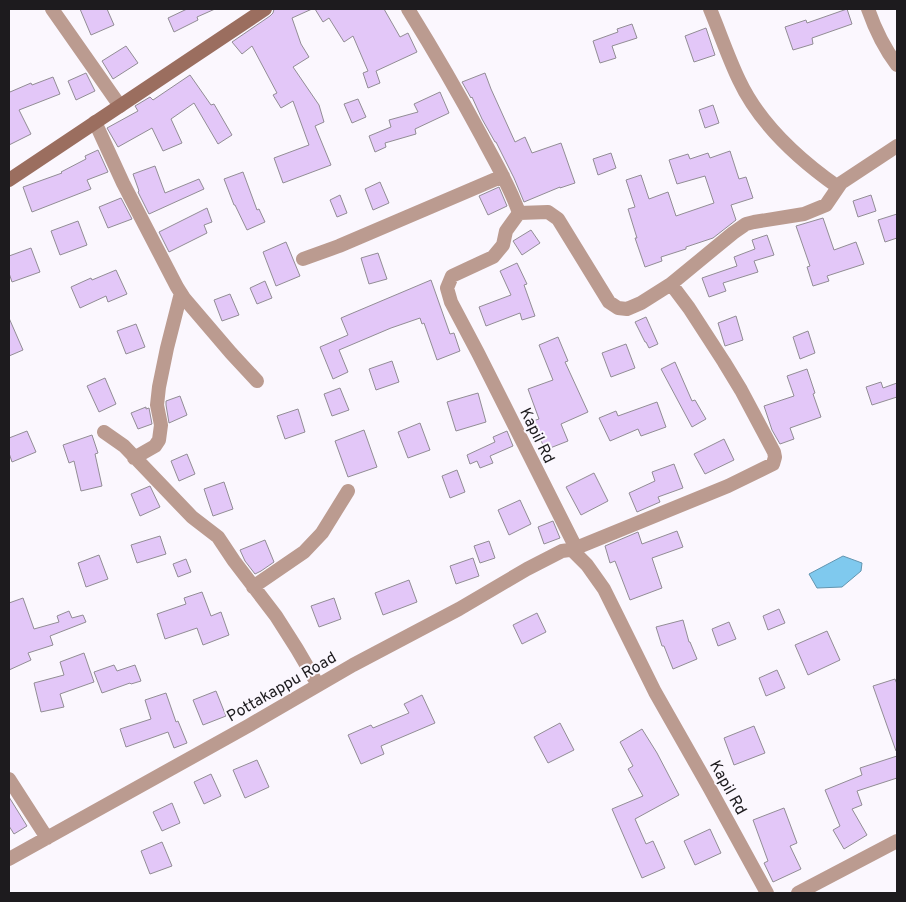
<svg xmlns="http://www.w3.org/2000/svg" width="906" height="902" font-family="Overpass,sans-serif">
<rect width="100%" height="100%" fill="#fbf7fe"/>
<path fill="#7fc9ee" stroke="#6295b0" d="M843,556L862,563L861,571L842,587L817,588L809,574Z"/>
<path fill="#e3c7f8" stroke="#928d95" d="M80,9H107L114,25L91,35Z
M187,9H215L197,17L198,20L174,32L168,18Z
M274,9H312L292,18L301,44L309,57L293,67L319,105L324,122L315,126L331,165L283,183L274,158L309,145L293,101L281,108L273,95L277,93L252,46L242,54L232,42L270,16L273,13Z
M315,9H384L400,37L408,33L417,52L376,71L380,83L368,88L363,73L368,71L353,36L344,42L329,18L323,22Z
M847,9L852,24L812,38L813,44L793,50L785,27L806,20L807,23Z
M632,24L637,38L612,46L616,58L600,63L593,41L618,32L617,29Z
M706,28L715,55L694,62L685,36Z
M126,46L138,63L113,79L102,61Z
M86,73L95,91L76,100L68,81Z
M485,73L491,89L515,142L525,137L532,153L561,143L575,183L560,188V187L524,202L514,178L496,142H495L482,119L472,97L471,98L462,82Z
M190,75L211,105L214,104L232,135L218,144L194,103L171,119L182,143L163,151L152,128L118,147L107,128L138,111L135,106L150,97L153,100Z
M53,77L60,94L19,110L31,134L9,145V90L10,92L31,83L32,85Z
M440,92L449,113L415,129L416,134L385,143L386,147L375,152L369,136L391,127L389,120L418,112L414,104Z
M358,99L366,117L352,123L344,104Z
M713,105L719,123L705,128L699,110Z
M98,150L108,172L87,180L91,189L32,212L23,187L62,173L61,172L86,159L85,156Z
M730,151L739,179L746,177L753,198L731,205L736,220L713,238L686,247V249L661,257L662,261L645,267L635,238H637L628,209L635,207L626,180L641,175L649,199L668,192L676,216L714,203L705,176L677,184L669,160L688,154L690,159L708,153L710,158Z
M611,153L616,168L598,175L593,159Z
M155,166L165,193L199,179L204,189L149,214L138,192L139,191L133,174Z
M243,172L257,210L259,209L265,222L247,230L235,205H234L224,179Z
M380,182L389,203L373,210L365,189Z
M499,187L507,206L488,215L479,196Z
M340,195L347,213L337,217L330,200Z
M871,195L876,211L858,217L853,201Z
M121,198L132,219L108,228L99,207Z
M207,208L212,222L204,225L207,233L169,252L159,232Z
M897,214V238L885,242L878,220Z
M823,218L834,250L856,242L864,264L827,276L829,281L813,286L807,267L810,266L796,226Z
M78,221L87,245L60,255L51,231Z
M531,230L540,243L522,255L513,241Z
M767,235L774,255L754,261L758,272L723,283L726,291L709,297L702,278L737,266L734,257L755,249L752,240Z
M286,242L300,276L276,286L263,252Z
M31,248L40,272L12,282L9,273V256Z
M378,253L387,279L369,284L361,258Z
M517,263L527,284L524,285L535,316L522,320L520,313L486,326L479,307L511,295L500,271Z
M116,270L127,294L108,302L106,296L80,308L71,287L91,278L92,280Z
M431,280L450,334L454,333L460,351L437,360L424,323L422,324L420,318L391,328L339,350L348,372L333,379L320,347L348,335L341,318Z
M265,281L272,298L257,304L250,288Z
M230,294L239,315L222,321L214,300Z
M736,316L743,340L725,346L718,323Z
M646,317L658,344L649,348L646,342H645L635,322Z
M9,318L23,350L9,356Z
M136,324L145,347L126,354L117,331Z
M808,331L815,353L800,359L793,337Z
M558,337L568,361L565,362L588,412L561,424L568,441L545,450L533,421L539,419L528,389L553,380L539,345Z
M626,344L635,368L611,377L602,353Z
M392,361L399,382L376,390L369,369Z
M675,362L692,401L695,400L706,419L692,427L661,369Z
M807,369L815,393L813,394L821,417L790,428L794,439L780,444L772,430L764,406L794,396L787,376Z
M105,378L116,404L99,412L87,386Z
M881,382L883,388L897,383V397L872,405L866,387Z
M340,388L349,410L332,416L324,394Z
M478,393L486,422L456,431L447,402Z
M180,396L187,415L169,423L166,405V401Z
M657,402L666,427L641,436L638,429L610,441L599,418L616,411L618,416Z
M146,407V409L149,408L152,424L138,429L131,413Z
M298,409L305,432L285,439L277,416Z
M420,423L430,450L408,458L398,432Z
M364,430L377,467L348,477L335,441Z
M27,431L36,452L12,462L9,453V438Z
M507,431L513,446L490,456L493,463L480,468L477,461L470,464L467,455L495,442L493,437Z
M92,435L98,453L95,454L102,486L81,491L74,461L69,463L63,445Z
M724,439L734,460L705,474L694,454Z
M187,454L195,474L179,481L171,461Z
M674,464L683,488L658,497L660,502L637,512L629,493L655,481L652,472Z
M457,470L465,492L450,498L442,476Z
M594,473L608,501L581,515L566,487Z
M224,482L233,509L213,516L204,489Z
M150,486L160,507L140,516L131,494Z
M520,500L531,524L509,535L498,510Z
M553,521L560,538L544,544L538,527Z
M677,531L683,547L652,558L662,588L630,600L615,561L610,563L605,546L638,532L642,544Z
M160,536L166,554L137,563L131,545Z
M265,540L274,562L261,571L255,574L245,561L240,550Z
M489,541L495,558L480,563L474,546Z
M99,555L108,579L86,587L78,563Z
M473,558L479,576L456,584L450,566Z
M186,559L191,572L178,577L173,564Z
M409,580L417,602L383,615L375,593Z
M202,592L211,616L221,612L229,635L203,645L197,628L165,639L157,614L186,604L184,598Z
M23,598L34,629L59,622L57,616L69,611L72,618L83,615L86,622L50,636L53,645L28,653L31,660L9,670V603Z
M334,598L341,619L319,627L311,606Z
M779,609L785,623L768,630L763,616Z
M537,613L546,632L522,644L513,625Z
M683,620L689,642H690L697,659L673,669L664,646H662L656,627Z
M729,622L736,639L718,646L712,629Z
M827,631L840,660L808,675L795,645Z
M84,653L94,682L60,694L64,707L41,712L34,683L64,675L60,662Z
M114,665L117,671L135,665L141,681L131,684L130,683L102,693L94,672Z
M777,670L785,688L766,696L759,678Z
M895,679L897,684V751H896L873,686Z
M216,691L226,716L203,725L193,700Z
M166,693L176,722L178,721L187,743L174,748L168,732L126,747L120,729L151,719L145,700Z
M422,695L435,723L381,746L384,754L361,764L348,735L371,725L373,728L409,713L404,704Z
M560,723L574,750L548,763L534,737Z
M754,726L765,753L734,765L724,738Z
M642,729L657,753L679,795L635,819L646,844L653,841L665,868L642,878L612,809L643,796L628,769L633,766L620,742Z
M897,756V778L857,791L862,805L852,809L867,835L844,849L833,830L840,826L825,790L862,775L860,768Z
M257,760L269,787L245,798L233,770Z
M211,774L221,796L204,804L194,782Z
M9,797L27,826L14,834L9,826Z
M172,803L180,823L162,831L153,812Z
M784,808L797,843L790,846L801,869L773,882L764,863L768,861L753,820Z
M710,829L721,853L695,865L684,841Z
M162,842L172,866L150,874L141,851Z"/>
<g fill="none" stroke-linecap="round" stroke-linejoin="round">
<path stroke="#bb9b90" stroke-width="14" d="M52,9L120,106
M408,9C434,51 459,94 482,137C495,162 510,186 519,213L506,231L503,245L493,257L452,276L447,288L451,302L478,353L576,548L573,551L587,565L604,589L655,692L709,787L767,893
M710,9C720,33 728,57 739,80C760,125 798,159 838,187
M868,9C875,29 884,48 897,65
M95,122L123,183L177,287L184,298L231,353L257,381
M519,213L548,212L558,219L609,302L618,308L627,309L641,303L671,284L733,233L746,224L754,222L804,214L826,205L841,183L897,146
M303,259L339,246L503,176
M104,432L124,446L192,517L218,537L234,561L276,616L297,649L318,685
M134,458L155,446L159,440L161,425L157,405L159,387L167,348L181,293
M576,548L728,486L773,464L775,457L774,452L741,390L724,362L689,308L671,284
M253,587L304,552L322,533L348,491
M9,779L47,838
M9,859L248,726L353,665L459,609L527,569L562,551L569,550L573,551
M798,893L897,841"/>
<path stroke="#9b6e5f" stroke-width="14" d="M9,180L265,9"/>
</g>
<g text-anchor="middle" stroke-width="4" stroke-linejoin="round" paint-order="stroke">
<g font-size="16" fill="#1d1b1e" stroke="#fbf7fe">
<text transform="translate(538 435) rotate(64)" y="6">Kapil Rd</text>
<text transform="translate(281 686) rotate(-30)" y="6">Pottakappu Road</text>
<text transform="translate(729 787) rotate(61)" y="6">Kapil Rd</text>
</g>
</g>
<rect width="906" height="902" fill="none" stroke="#1d1b1e" stroke-width="20"/>
</svg>
